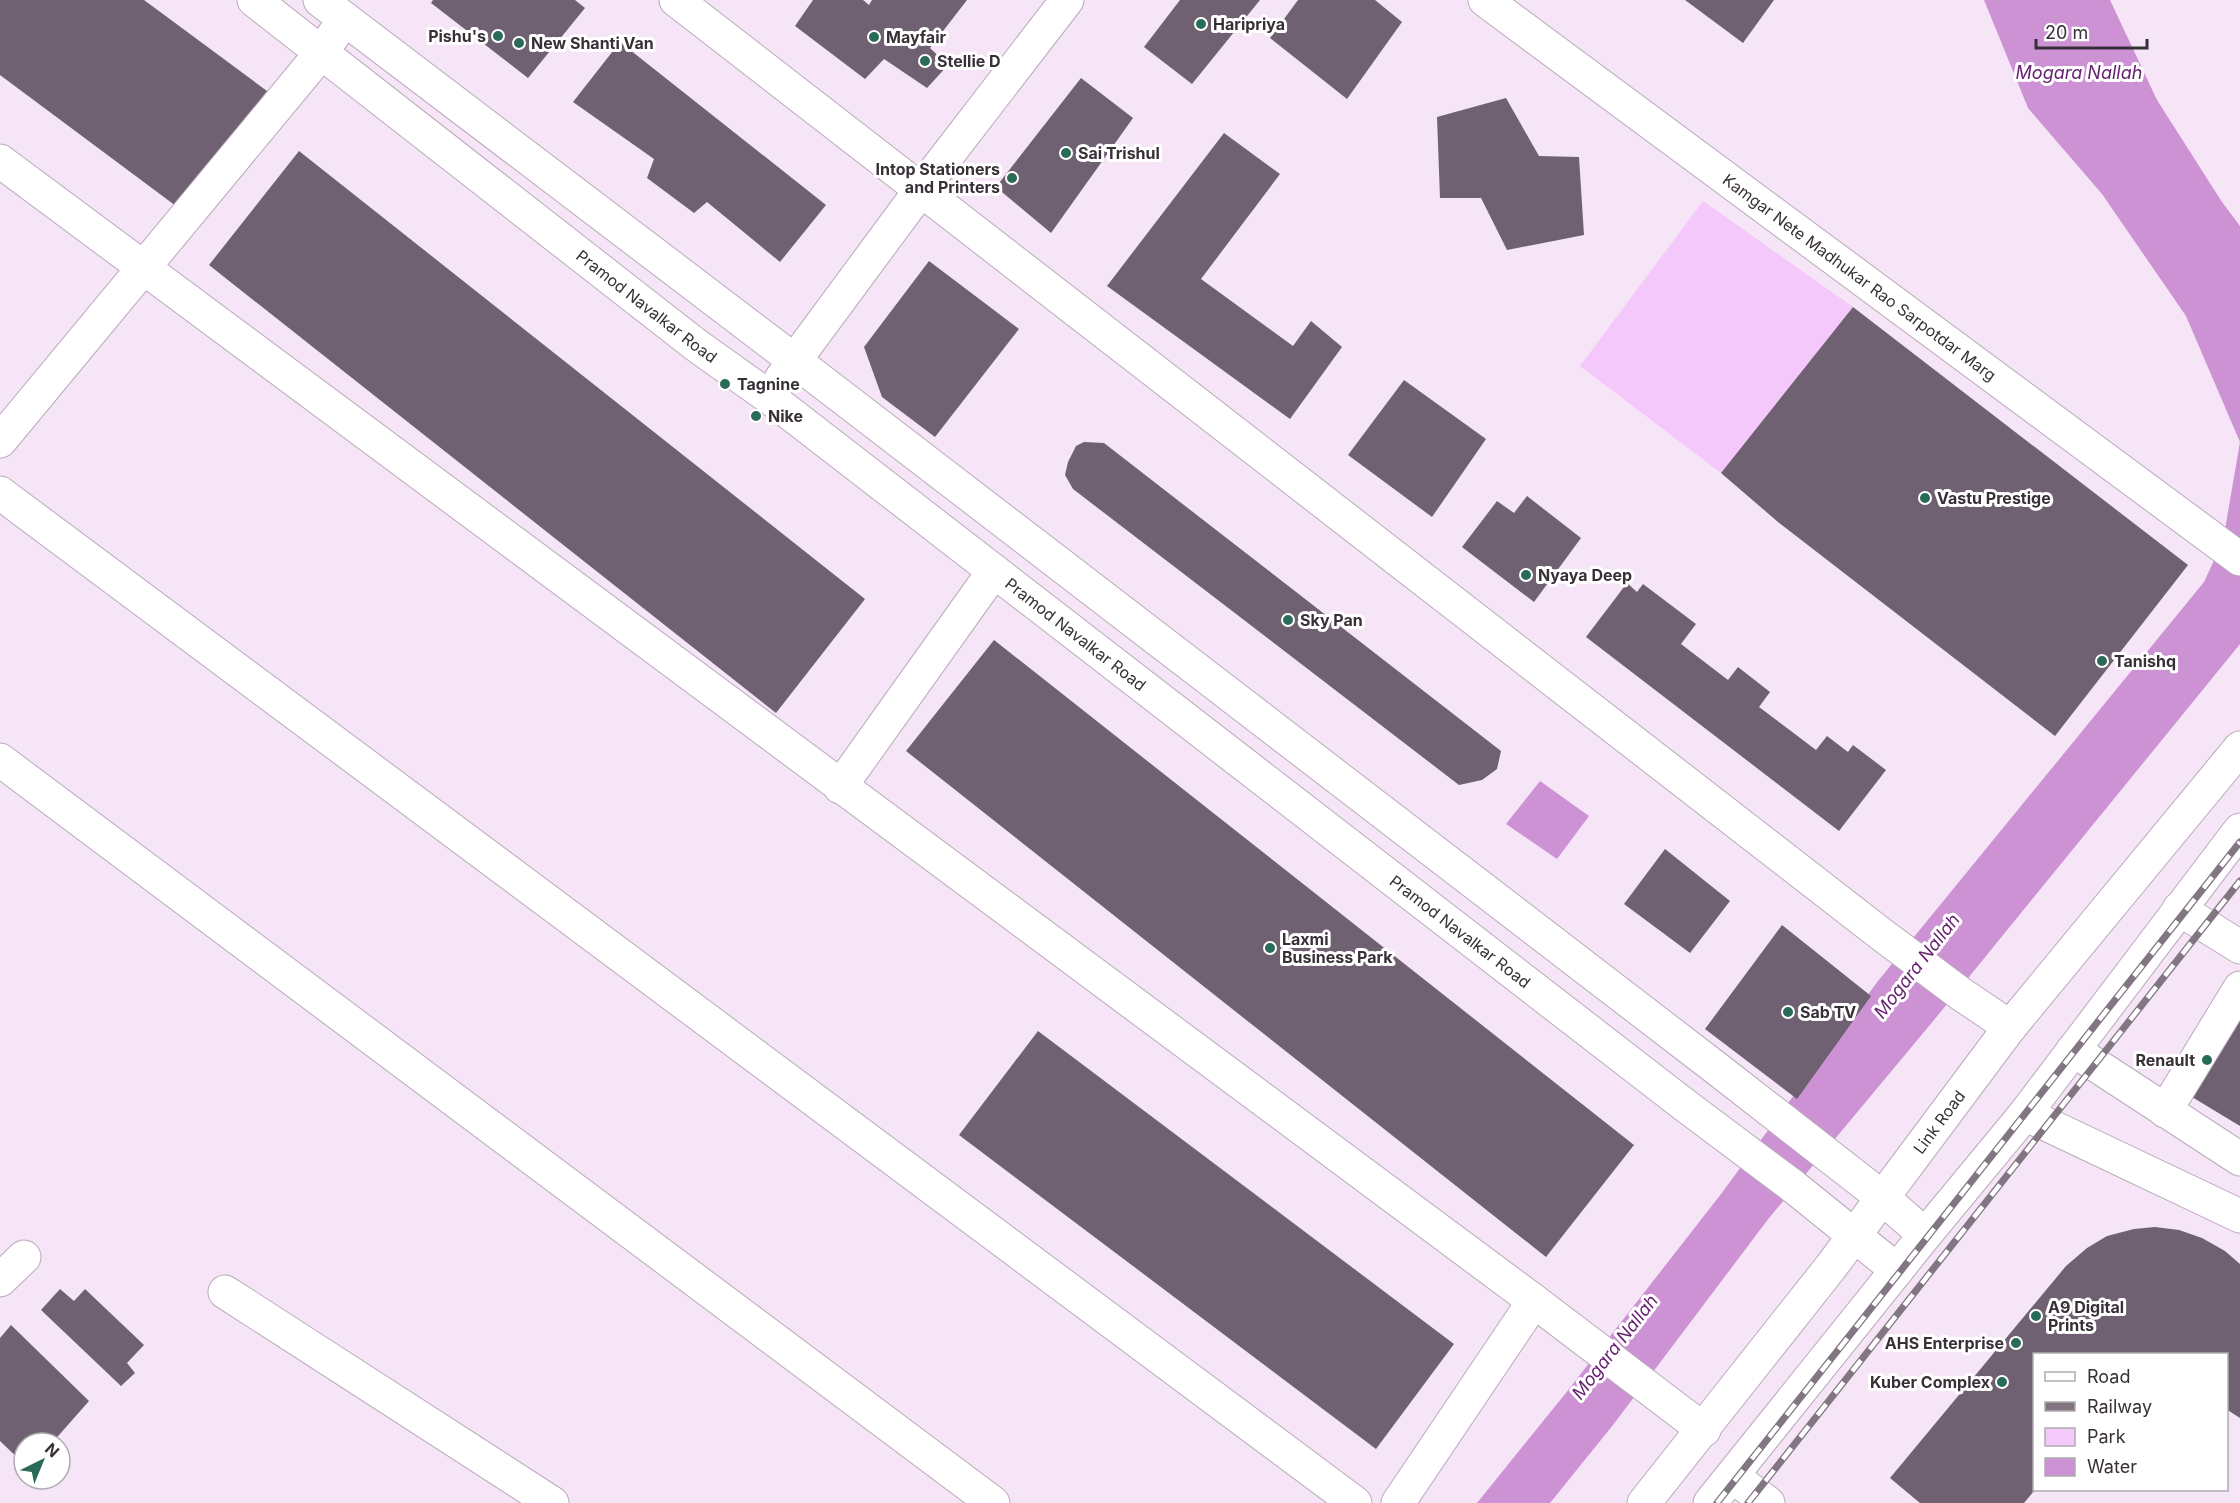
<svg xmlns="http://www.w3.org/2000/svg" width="2240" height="1503" font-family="Inter,sans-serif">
<rect width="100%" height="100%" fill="#f5e5f7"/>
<path fill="#f4c8fa" d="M1703,201L1853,307L1721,473L1580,366Z"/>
<path fill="#cc92d4" d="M1984,0H2110L2157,100L2222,202L2240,226V644L1934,1020L1769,1218L1613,1425L1550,1503H1477L1565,1394L1721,1194L1878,981L2204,582L2223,541L2240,442L2186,316L2102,194L2028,108Z
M1540,781L1589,816L1557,859L1506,824Z"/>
<path fill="#6f6171" d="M0,0H144L267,91L180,209L0,75Z
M433,0H575L585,8L528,78L431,3Z
M813,0H863L869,5L872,0H967L930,48L948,65L927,88L884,59L865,79L795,26Z
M1180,0H1260L1192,84L1144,47Z
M1298,0H1375L1402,22L1347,99L1270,38Z
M1685,0H1774L1743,43Z
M620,42L826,205L780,262L707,202L694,213L647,178L654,159L573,102Z
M1081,78L1133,118L1051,233L996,187Z
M1506,98L1539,156L1579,157L1584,235L1507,250L1481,198H1440L1437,117Z
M1224,133L1280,174L1201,279L1293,346L1311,321L1342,347L1290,419L1107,286Z
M299,151L865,599L776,713L209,265Z
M929,261L1019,329L935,437L882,397L864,347Z
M1853,307L2188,565L2055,736L1778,522L1721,473Z
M1404,380L1486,439L1432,517L1348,455Z
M1084,442L1104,443L1501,751L1497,769L1482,780L1459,785L1073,489L1065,475L1068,462L1076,446Z
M1527,496L1581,538L1534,602L1462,547L1497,501L1514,513Z
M1627,583L1637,592L1643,584L1696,624L1681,644L1728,680L1738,667L1770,692L1759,707L1816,750L1827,736L1848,752L1853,745L1886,770L1839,831L1586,637Z
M994,640L1634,1145L1546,1257L906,751Z
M1665,849L1730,901L1690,953L1624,904Z
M1782,925L1871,996L1797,1099L1705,1029Z
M2240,1017V1126L2192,1097Z
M1038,1031L1454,1344L1376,1449L959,1135Z
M2155,1227L2179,1230L2202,1238L2225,1251L2240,1264V1418L2226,1409V1354H2034V1491L2024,1503H1920L1890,1478L2066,1266L2087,1248L2107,1236L2134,1229Z
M60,1289L74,1301L85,1289L144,1345L127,1363L135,1373L121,1386L41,1310Z
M11,1325L89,1401L52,1443H24V1464L0,1441V1338Z"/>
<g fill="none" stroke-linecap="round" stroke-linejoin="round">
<defs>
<g id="minor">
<path id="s1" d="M254,0L696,345L769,397L1682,1103L1794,1187L1897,1270"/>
<path d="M320,0L795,361L1716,1068L1883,1198L1925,1235"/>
<path d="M676,0L1881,934L1961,994L2010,1027"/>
<path id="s2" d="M1485,0L2240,559"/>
<path d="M0,161L1534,1301L1704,1430"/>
<path d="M781,379L920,191L1067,0"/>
<path d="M0,441L322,52L335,33"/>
<path d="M0,493L1355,1503"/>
<path d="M0,760L993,1503"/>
<path d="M840,787L994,571"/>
<path d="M2179,909L2240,947"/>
<path d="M2073,1050L2240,1159"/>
<path d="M2165,1111L2240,988"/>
<path d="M2025,1114L2240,1216"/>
<path d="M0,1280L24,1257"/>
<path d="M225,1292L552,1503"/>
<path d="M1732,1476L1768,1503"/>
<path d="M1398,1503L1534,1301"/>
</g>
<g id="major">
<path id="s3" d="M1644,1503L1830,1268L2010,1027L2240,748"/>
<path d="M1710,1503L1925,1235L2025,1114L2240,830"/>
</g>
</defs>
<use href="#minor" stroke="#b9aabb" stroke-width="35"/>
<use href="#major" stroke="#b9aabb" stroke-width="35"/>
<use href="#minor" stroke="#fff" stroke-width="33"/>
<use href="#major" stroke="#fff" stroke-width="33"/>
<defs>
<path id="rail" d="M1717,1503L2240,842
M1748,1503L2240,881"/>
</defs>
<use href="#rail" stroke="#817682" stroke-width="7"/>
<use href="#rail" stroke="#fff" stroke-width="4.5" stroke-dasharray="14" stroke-linecap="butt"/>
</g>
<g fill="#2a6a58" stroke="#fff" stroke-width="2">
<circle cx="1201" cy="24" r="6"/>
<circle cx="498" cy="36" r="6"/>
<circle cx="874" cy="37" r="6"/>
<circle cx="519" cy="43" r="6"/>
<circle cx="925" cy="61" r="6"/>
<circle cx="1066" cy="153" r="6"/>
<circle cx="1012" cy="178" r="6"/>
<circle cx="725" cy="384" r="6"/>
<circle cx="756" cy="416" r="6"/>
<circle cx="1925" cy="498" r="6"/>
<circle cx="1526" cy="575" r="6"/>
<circle cx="1288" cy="620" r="6"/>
<circle cx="2102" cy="661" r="6"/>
<circle cx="1270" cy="948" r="6"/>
<circle cx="1788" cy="1012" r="6"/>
<circle cx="2207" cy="1060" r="6"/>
<circle cx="2036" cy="1316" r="6"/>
<circle cx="2016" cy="1343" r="6"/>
<circle cx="2002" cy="1382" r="6"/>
</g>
<g text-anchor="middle" stroke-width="6" stroke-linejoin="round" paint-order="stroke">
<g font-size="16" font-weight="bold" fill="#373037" stroke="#fff" text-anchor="start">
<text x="1213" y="30">Haripriya</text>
<text x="486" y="42" text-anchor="end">Pishu's</text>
<text x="886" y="43">Mayfair</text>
<text x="531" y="49">New Shanti Van</text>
<text x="937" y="67">Stellie D</text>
<text x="1078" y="159">Sai Trishul</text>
<text x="1000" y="175" text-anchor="end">Intop Stationers<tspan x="1000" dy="18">and Printers</tspan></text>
<text x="737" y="390">Tagnine</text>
<text x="768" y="422">Nike</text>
<text x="1937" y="504">Vastu Prestige</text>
<text x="1538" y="581">Nyaya Deep</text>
<text x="1300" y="626">Sky Pan</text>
<text x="2114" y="667">Tanishq</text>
<text x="1282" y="945">Laxmi<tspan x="1282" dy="18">Business Park</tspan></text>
<text x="1800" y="1018">Sab TV</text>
<text x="2195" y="1066" text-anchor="end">Renault</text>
<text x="2048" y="1313">A9 Digital<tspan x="2048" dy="18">Prints</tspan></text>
<text x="2004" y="1349" text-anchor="end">AHS Enterprise</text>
<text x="1990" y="1388" text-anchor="end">Kuber Complex</text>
</g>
<g font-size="16" fill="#373037" stroke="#fff">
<text dy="6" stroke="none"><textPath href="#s2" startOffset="466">Kamgar Nete Madhukar Rao Sarpotdar Marg</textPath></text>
<text dy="6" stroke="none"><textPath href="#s1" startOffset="498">Pramod Navalkar Road</textPath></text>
<text dy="6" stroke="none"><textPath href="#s1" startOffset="1038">Pramod Navalkar Road</textPath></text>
<text dy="6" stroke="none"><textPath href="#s1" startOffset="1524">Pramod Navalkar Road</textPath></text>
<text dy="6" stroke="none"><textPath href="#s3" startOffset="482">Link Road</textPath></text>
</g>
<g font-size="18" font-style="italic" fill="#651f6f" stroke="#fff">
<text x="2079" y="79">Mogara Nallah</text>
<text transform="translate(1917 966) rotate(-52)" y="6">Mogara Nallah</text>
<text transform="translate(1615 1347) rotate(-52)" y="6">Mogara Nallah</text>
</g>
</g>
<rect x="2033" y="1353" width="195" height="138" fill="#ffffff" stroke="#afacaf" stroke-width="1.5"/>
<rect x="2045" y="1372" width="30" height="9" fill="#ffffff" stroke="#afacaf" stroke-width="1.5"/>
<text x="2087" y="1383" font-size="18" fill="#373037">Road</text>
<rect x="2045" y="1402" width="30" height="9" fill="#817682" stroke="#afacaf" stroke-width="1.5"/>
<text x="2087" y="1413" font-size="18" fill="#373037">Railway</text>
<rect x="2045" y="1428" width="30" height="18" fill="#f4c8fa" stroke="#afacaf" stroke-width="1.5"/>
<text x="2087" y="1443" font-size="18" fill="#373037">Park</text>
<rect x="2045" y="1458" width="30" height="18" fill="#cc92d4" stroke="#afacaf" stroke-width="1.5"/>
<text x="2087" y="1473" font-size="18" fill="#373037">Water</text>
<g transform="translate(42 1461) rotate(43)"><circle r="28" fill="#ffffff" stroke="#afacaf" stroke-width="1.5"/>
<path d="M0-4.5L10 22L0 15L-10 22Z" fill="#2a6a58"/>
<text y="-9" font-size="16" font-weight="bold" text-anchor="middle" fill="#373037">N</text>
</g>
<path d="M2036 39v9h111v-9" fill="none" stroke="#373037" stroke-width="3"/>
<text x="2045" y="39" font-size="18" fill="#373037" stroke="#ffffff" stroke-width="4.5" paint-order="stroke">20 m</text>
</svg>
